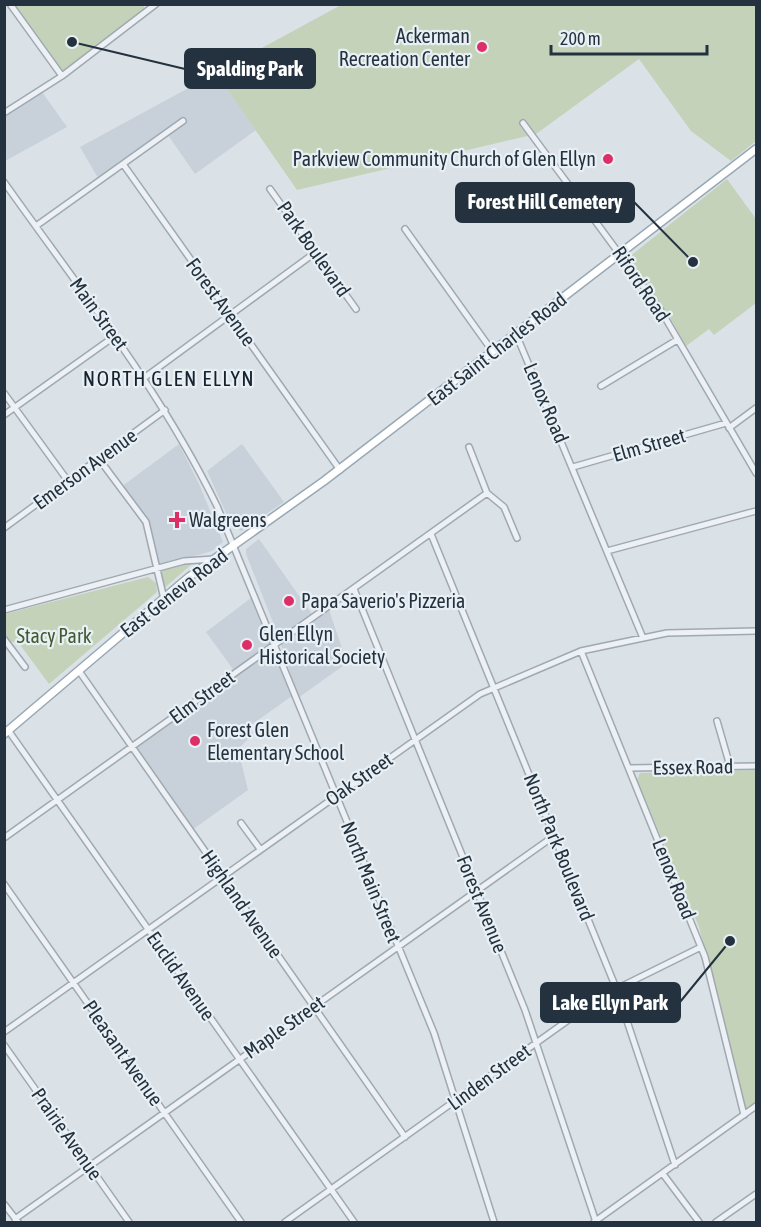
<svg xmlns="http://www.w3.org/2000/svg" width="761" height="1227" font-family="'Asap Condensed',sans-serif">
<rect width="100%" height="100%" fill="#dae1e7"/>
<path fill="#c8d1d9" d="M216,73L256,130L195,174L168,135L101,183L80,147Z
M42,92L67,127L5,161V115Z
M179,444L199,484L223,542L212,551L157,567L146,524L121,487Z
M242,444L284,502L241,531L231,524L207,471Z
M259,539L314,617L328,607L347,663L298,698L278,635L246,554V549Z
M251,598L271,647L235,672L206,632Z
M273,649L292,696L251,725L253,734L238,749L248,790L192,830L135,748Z"/>
<path fill="#c4d2ba" d="M142,4L146,10L64,74L13,5Z
M341,5H756V141L731,161L691,131L639,59L536,134L297,190L216,73Z
M727,179L756,219V303L714,335L709,329L686,346L667,312L631,264L629,257Z
M193,563L163,589L160,570Z
M148,577L156,583L157,592L49,684L18,642H10L5,635V614Z
M756,770V1102L746,1110L699,927L637,780L640,773Z"/>
<g fill="none" stroke-linecap="round" stroke-linejoin="round">
<defs>
<path id="minor" d="M10,4L62,76
M4,113L62,76L156,4
M523,123L660,309L756,473
M123,164L340,470
M4,182C79,288 160,389 217,506L434,1033L494,1222
M270,189L356,309
M36,226L183,121
M405,229L493,352
M516,334L643,638
M144,378L316,252
M601,386L677,340
M4,393L68,481
M4,415L115,336
M729,428L756,408
M469,447L487,493
M99,459L146,522L164,599
M573,467L726,423
M487,493L504,507L517,538
M4,528L165,410
M431,534L616,988L675,1165
M607,551L756,511
M354,589L525,1010L596,1222
M4,610L184,561L214,559
M4,639L25,667
M581,651L705,957L744,1115
M79,671L405,1137
M717,721L730,766
M8,730L354,1222
M629,768L756,766
M241,823L260,849
M4,838L487,493
M4,884L241,1222
M4,1032L480,694L581,651L667,633L756,631
M4,1045L129,1222
M663,1174L699,1222
M4,1204L18,1222
M15,1219L554,836
M285,1222L602,996L701,947
M594,1222L756,1106
M716,1222L756,1194"/>
<path id="major" d="M4,734L189,577L324,481L756,149"/>
</defs>
<use href="#minor" stroke="#9fa9b1" stroke-width="8"/>
<use href="#major" stroke="#98a8b4" stroke-width="10"/>
<use href="#minor" stroke="#edf1f5" stroke-width="5"/>
<use href="#major" stroke="#fff" stroke-width="7"/>
</g>
<g fill="#dc2f67" stroke="#e9f0f5" stroke-width="2">
<circle cx="482" cy="47" r="6"/>
<circle cx="608" cy="159" r="6"/>
<path d="M174 511h6v6h6v6h-6v6h-6v-6h-6v-6h6z"/>
<circle cx="289" cy="601" r="6"/>
<circle cx="247" cy="645" r="6"/>
<circle cx="195" cy="741" r="6"/>
</g>
<g text-anchor="middle" stroke-width="4.5" stroke-linejoin="round" paint-order="stroke">
<g font-size="20" fill="#23323e" stroke="#e9f0f5" text-anchor="start">
<text x="470" y="43" text-anchor="end">Ackerman<tspan x="470" dy="23">Recreation Center</tspan></text>
<text x="596" y="166" text-anchor="end">Parkview Community Church of Glen Ellyn</text>
<text x="189" y="527">Walgreens</text>
<text x="301" y="608">Papa Saverio's Pizzeria</text>
<text x="259" y="641">Glen Ellyn<tspan x="259" dy="23">Historical Society</tspan></text>
<text x="207" y="737">Forest Glen<tspan x="207" dy="23">Elementary School</tspan></text>
</g>
<g font-size="20" fill="#23323e" stroke="#e9f0f5">
<text transform="translate(314 249) rotate(55)" y="7">Park Boulevard</text>
<text transform="translate(641 284) rotate(56)" y="7">Riford Road</text>
<text transform="translate(221 302) rotate(54)" y="7">Forest Avenue</text>
<text transform="translate(99 314) rotate(54)" y="7">Main Street</text>
<text transform="translate(497 349) rotate(-38)" y="7">East Saint Charles Road</text>
<text transform="translate(546 403) rotate(67)" y="7">Lenox Road</text>
<text transform="translate(649 445) rotate(-16)" y="7">Elm Street</text>
<text transform="translate(85 469) rotate(-36)" y="7">Emerson Avenue</text>
<text transform="translate(174 593) rotate(-38)" y="7">East Geneva Road</text>
<text transform="translate(202 697) rotate(-36)" y="7">Elm Street</text>
<text transform="translate(693 767) rotate(-1)" y="7">Essex Road</text>
<text transform="translate(359 779) rotate(-35)" y="7">Oak Street</text>
<text transform="translate(559 847) rotate(68)" y="7">North Park Boulevard</text>
<text transform="translate(674 879) rotate(68)" y="7">Lenox Road</text>
<text transform="translate(371 882) rotate(68)" y="7">North Main Street</text>
<text transform="translate(242 904) rotate(55)" y="7">Highland Avenue</text>
<text transform="translate(482 904) rotate(68)" y="7">Forest Avenue</text>
<text transform="translate(181 976) rotate(55)" y="7">Euclid Avenue</text>
<text transform="translate(284 1027) rotate(-35)" y="7">Maple Street</text>
<text transform="translate(123 1053) rotate(55)" y="7">Pleasant Avenue</text>
<text transform="translate(489 1077) rotate(-36)" y="7">Linden Street</text>
<text transform="translate(67 1134) rotate(55)" y="7">Prairie Avenue</text>
</g>
<g font-size="20" fill="#3f5b2f" stroke="#e9f0f5">
<text x="54" y="643">Stacy Park</text>
</g>
<g font-size="21" letter-spacing="1.5" fill="#16222e" stroke="#e9f0f5">
<text x="169" y="386">NORTH GLEN ELLYN</text>
</g>
</g>
<path fill="none" stroke="#23323e" stroke-width="2" d="M72 42L185 69M693 262L634 202M730 941L680 1002"/>
<g fill="#23323e" stroke="#e9f0f5" stroke-width="2">
<circle cx="72" cy="42" r="6"/>
<circle cx="693" cy="262" r="6"/>
<circle cx="730" cy="941" r="6"/>
</g>
<g fill="#23323e" stroke="#23323e" stroke-width="2">
<rect x="185" y="49" width="130" height="39" rx="6"/>
<rect x="456" y="183" width="178" height="39" rx="6"/>
<rect x="541" y="983" width="139" height="39" rx="6"/>
</g>
<g font-size="21" text-anchor="middle" font-weight="bold" fill="#fff">
<text x="250" y="76">Spalding Park</text>
<text x="545" y="209">Forest Hill Cemetery</text>
<text x="610" y="1010">Lake Ellyn Park</text>
</g>
<rect width="761" height="1227" fill="none" stroke="#23323e" stroke-width="12"/>
<path d="M551 45v9h156v-9" fill="none" stroke="#23323e" stroke-width="3"/>
<text x="560" y="45" font-size="18" fill="#23323e" stroke="#e9f0f5" stroke-width="4.5" paint-order="stroke">200 m</text>
</svg>
